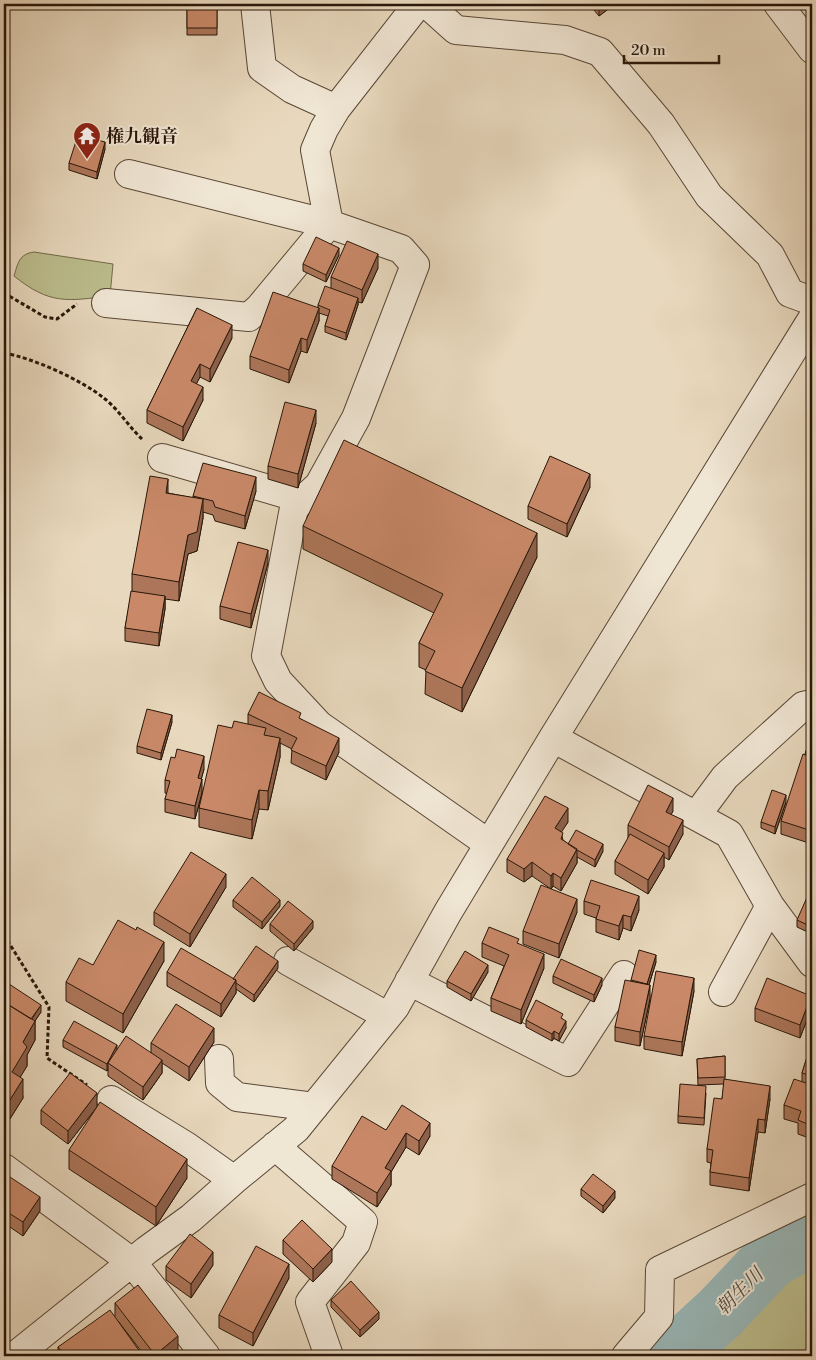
<svg xmlns="http://www.w3.org/2000/svg" width="816" height="1360" font-family="'Libre Bodoni','Noto Serif JP',serif">
<rect width="100%" height="100%" fill="#e8d8bd"/>
<filter id="stains"><feTurbulence type="fractalNoise" baseFrequency=".004" numOctaves="4"/><feColorMatrix values="0 0 0 0 .2 0 0 0 0 .09 0 0 0 0 .02 0 0 0 .5 -.17"/></filter>
<radialGradient id="worn" r=".72"><stop offset=".6" stop-color="#630" stop-opacity="0"/><stop offset="1" stop-color="#630" stop-opacity=".3"/></radialGradient>
<path fill="#bcbd8d" stroke="#726a4b" d="M34,252L113,264L110,296C67,301 50,305 14,276C18,263 19,254 34,252Z
M812,1249V1356H675L713,1303Z"/>
<g fill="none" stroke-linecap="round" stroke-linejoin="round">
<path stroke="#99b8b9" stroke-width="58" d="M673,1356L721,1312L771,1259L812,1237"/>
<defs>
<path id="minor" d="M255,4L262,68L292,89L336,109
M418,4L336,109L324,129L315,150L329,224L401,249L415,265L356,418L319,485L294,508L266,656L278,681L319,725L489,844
M427,4L456,30L565,40L600,52L661,124L709,196L770,255L790,293L812,301
M778,4L812,49
M106,303L249,317L260,307L329,224L129,174
M162,458L303,499
M553,738L729,834L770,906L723,992
M696,816L725,777L803,706L812,704
M770,906L812,963
M288,961L387,1016
M409,981L568,1062L624,975
M219,1059L220,1083L237,1097L314,1107
M111,1100L186,1146L234,1180
M275,1146L363,1222L356,1243L310,1302L329,1356
M4,1168L132,1262L206,1356
M15,1356L147,1250L191,1218L234,1180L296,1129L395,1007L448,912L553,738L812,319
M626,1356L659,1317L660,1270L812,1197"/>
</defs>
<use href="#minor" stroke="#594736" stroke-width="30"/>
<path stroke="#291709" stroke-width="3" stroke-dasharray="4 2.5" stroke-linecap="butt" d="M4,293L45,317L57,319L77,304
M4,353C33,358 82,380 105,399C119,410 129,427 142,439
M4,935L49,1007L47,1058L87,1085"/>
<use href="#minor" stroke="#f0e6d4" stroke-width="28"/>
</g>
<path fill="#ad765a" stroke="#291709" d="M187,4H217V35H187Z
M589,4H615L599,16Z
M105,149L97,179L69,170V163Z
M339,255L326,282L303,271V264Z
M378,268L362,303L358,302V305L346,340L325,332V326L328,316L319,313V321L307,353L301,351L289,383L250,369V356L318,308V305L331,289V277Z
M197,308L232,338L210,382L200,377L196,384L203,400L183,441L147,423V410Z
M316,423L298,488L268,479V466Z
M590,487L567,537L528,519V506Z
M256,491L245,529L215,521L213,515L203,512V518L197,551L188,554L179,601L165,599V609L159,646L125,641V628L132,591V574L168,493L193,498V496Z
M303,526L537,557L462,712L425,694L426,670L419,667V643L434,613L303,549Z
M268,563L251,628L220,619V606Z
M248,714L301,719L339,752L326,780L291,763L292,749L280,743V757L268,810L259,809L252,839L199,827V808L248,724Z
M172,722L161,760L137,753V746Z
M812,733V844L781,834V821L805,755Z
M204,769L201,779L202,793L195,819L165,812V799L167,794L165,793V780Z
M786,802L775,834L761,828V822Z
M673,811L671,814L683,834L669,860L664,857V867L648,894L615,874V861L628,839V825Z
M568,822L561,832L563,840L568,844L603,851L595,867L577,857V863L561,891L553,886L551,889L532,876L524,882L507,872V859Z
M226,887L190,947L154,925V912Z
M812,897V934L797,927V920Z
M233,900L280,906L262,929L233,907Z
M584,901L639,910L631,931L623,928L619,940L596,932V918L584,914Z
M577,912L559,958L523,944V931Z
M270,924L313,928L294,951L270,931Z
M136,930L164,961L123,1033L66,1001V982L93,965Z
M482,943L519,944L544,968L521,1024L491,1011V998L504,966L482,957Z
M656,962L649,985L650,999L640,1046L615,1041V1027L631,980Z
M278,968L254,1002L236,989V993L221,1017L167,986V972L233,979Z
M488,972L471,1001L447,987V981Z
M553,976L602,985L594,1002L553,983Z
M4,985L41,1012L35,1021V1040L27,1055V1066L20,1077L23,1098L8,1122L4,1119Z
M694,991L682,1056L644,1049V1036Z
M755,1008L811,1009L800,1038L755,1021Z
M563,1019L566,1028L559,1041L554,1038L552,1041L526,1027V1020Z
M63,1040L117,1049L151,1053V1043L214,1042L189,1081L162,1063V1073L143,1100L108,1076V1069L107,1071L63,1047Z
M812,1041V1139L798,1134V1123L784,1119V1105L802,1082V1073Z
M725,1056V1080L770,1099L765,1133L758,1132L749,1191L710,1185V1172L711,1163L707,1162V1149L722,1099L724,1084L698,1085L706,1093L704,1125L678,1123V1116L698,1085L697,1059Z
M97,1107L68,1144L41,1124V1110Z
M386,1130L430,1136L419,1155L406,1147L391,1172V1185L377,1207L332,1179V1166Z
M69,1150L187,1178L156,1226L69,1169Z
M4,1173L40,1211L23,1236L4,1223Z
M581,1189L615,1198L603,1213L581,1196Z
M283,1240L332,1262L313,1282L283,1254Z
M213,1265L191,1298L166,1280V1266Z
M289,1278L253,1346L219,1328V1315Z
M331,1300L379,1319L360,1337L331,1307Z
M115,1303L178,1350L170,1356H145L118,1321L143,1356H58V1347L115,1316Z"/>
<path fill="#8d604a" stroke="#291709" d="M599,4H615L599,16Z
M105,142V149L97,179V172Z
M339,248V255L326,282V275Z
M378,254V268L362,303V290Z
M358,298V305L346,340V333Z
M319,308V321L307,353V340Z
M232,325V338L210,382V369Z
M301,338V351L289,383V370Z
M200,364V377L191,394V381Z
M203,387V400L183,441V427Z
M316,410V423L298,488V474Z
M590,474V487L567,537V524Z
M256,477V491L245,529V516Z
M168,479V498L166,493Z
M203,499V518L197,551L188,554L179,601V582L188,535Z
M537,533V557L462,712V688Z
M268,550V563L251,628V614Z
M165,596V609L159,646V633Z
M172,715V722L161,760V753Z
M280,738V757L268,810V791Z
M339,738V752L326,780V766Z
M204,756V769L198,792V778Z
M202,779V793L195,819V806Z
M259,790V809L252,839V820Z
M786,795V802L775,834V827Z
M673,798V811L666,825V812Z
M568,808V822L555,842V828Z
M683,820V834L669,860V847Z
M603,844V851L595,867V860Z
M577,849V863L561,891V878Z
M664,853V867L648,894V880Z
M532,862V876L524,882V869Z
M553,873V886L551,889V876Z
M226,874V887L190,947V934Z
M639,896V910L631,931V917Z
M577,899V912L559,958V944Z
M280,900V906L262,929V922Z
M623,915V928L619,940V926Z
M313,921V928L294,951V944Z
M164,942V961L123,1033V1014Z
M544,954V968L521,1024V1010Z
M656,955V962L647,991V984Z
M278,961V968L254,1002V995Z
M488,965V972L471,1001V994Z
M602,978V985L594,1002V995Z
M694,978V991L682,1056V1042Z
M236,980V993L221,1017V1004Z
M650,985V999L640,1046V1032Z
M811,996V1009L800,1038V1025Z
M41,1005V1012L28,1031V1025Z
M35,1021V1040L27,1055V1066L12,1091V1072L23,1042Z
M566,1021V1028L559,1041V1034Z
M214,1028V1042L189,1081V1067Z
M554,1031V1038L552,1041V1034Z
M117,1045V1052L108,1063V1069L107,1071V1064Z
M162,1060V1073L143,1100V1087Z
M23,1079V1098L8,1122V1103Z
M770,1086V1099L765,1133V1120Z
M97,1093V1107L68,1144V1131Z
M758,1119V1132L749,1191V1178Z
M430,1123V1136L419,1155V1141Z
M406,1133V1147L391,1172V1185L377,1207V1193L385,1168Z
M187,1159V1178L156,1226V1207Z
M615,1191V1198L603,1213V1206Z
M40,1197V1211L23,1236V1222Z
M332,1249V1262L313,1282V1269Z
M213,1252V1265L191,1298V1284Z
M289,1264V1278L253,1346V1333Z
M379,1312V1319L360,1337V1330Z
M178,1336V1350L170,1356H155V1355Z"/>
<path fill="#c98969" stroke="#291709" d="M187,4H217V28H187Z
M78,135L105,142L97,172L69,163Z
M316,237L339,248L326,275L303,264Z
M347,241L378,254L362,290L331,277Z
M325,286L358,298L346,333L325,326L330,310L318,305Z
M273,292L319,308L307,340L301,338L289,370L250,356Z
M197,308L232,325L210,369L200,364L191,381L203,387L183,427L147,410Z
M285,402L316,410L298,474L268,466Z
M344,440L537,533L462,688L425,671L435,651L419,643L443,594L303,526Z
M550,456L590,474L567,524L528,506Z
M203,463L256,477L245,516L215,507L213,501L193,496Z
M150,476L168,479L166,493L203,499L197,532L188,535L179,582L132,574Z
M238,542L268,550L251,614L220,606Z
M131,591L165,596L159,633L125,628Z
M259,692L301,713L299,718L339,738L326,766L291,750L297,738L248,714Z
M147,709L172,715L161,753L137,746Z
M234,721L266,728L264,735L280,738L268,791L259,790L252,820L199,808L218,725L232,728Z
M812,733V757L805,754Z
M177,749L204,756L198,778L202,779L195,806L165,799L170,781L165,780L171,757L175,758Z
M803,754L812,758V831L781,821Z
M648,785L673,798L666,812L683,820L669,847L628,825Z
M772,790L786,795L775,827L761,822Z
M545,796L568,808L555,828L563,833L561,839L577,849L561,878L553,873L551,876L532,862L524,869L507,859Z
M576,830L603,844L595,860L577,850L568,844Z
M630,834L664,853L648,880L615,861Z
M191,852L226,874L190,934L154,912Z
M252,877L280,900L262,922L233,900Z
M591,880L639,896L631,917L623,915L619,926L596,919L600,906L584,901Z
M541,885L577,899L559,944L523,931Z
M808,895L812,897V927L797,920Z
M288,901L313,921L294,944L270,924Z
M118,920L136,930L137,927L164,942L123,1014L66,982L79,958L93,965Z
M489,927L519,939L517,943L544,954L521,1010L491,998L509,955L482,943Z
M256,946L278,961L254,995L236,983V980L233,979Z
M181,948L236,980L221,1004L167,972Z
M639,950L656,955L647,984L631,980Z
M465,951L488,965L471,994L447,981Z
M561,959L602,978L594,995L553,976Z
M656,971L694,978L682,1042L644,1036Z
M767,978L811,996L800,1025L755,1008Z
M625,980L650,985L640,1032L615,1027Z
M6,982L41,1005L31,1019L4,1002V985Z
M536,1000L563,1014L561,1018L566,1021L559,1034L554,1031L552,1034L526,1020Z
M4,1002L35,1021L23,1042L27,1047L12,1072L23,1079L8,1103L4,1100Z
M176,1004L214,1028L189,1067L151,1043Z
M74,1021L117,1045L107,1064L63,1040Z
M126,1036L162,1060L143,1087L108,1063Z
M812,1041V1076L802,1073Z
M725,1056V1077L698,1078L697,1059Z
M70,1073L97,1093L68,1131L41,1110Z
M724,1079L770,1086L765,1120L758,1119L749,1178L710,1172L713,1150L707,1149L714,1098L722,1099Z
M794,1079L812,1085V1126L798,1120L801,1111L784,1105Z
M680,1084L706,1086L704,1118L678,1116Z
M100,1102L187,1159L156,1207L69,1150Z
M402,1105L430,1123L419,1141L406,1133L385,1168L391,1171L377,1193L332,1166L362,1116L386,1130Z
M4,1173L40,1197L23,1222L4,1210Z
M593,1174L615,1191L603,1206L581,1189Z
M302,1220L332,1249L313,1269L283,1240Z
M190,1234L213,1252L191,1284L166,1266Z
M256,1246L289,1264L253,1333L219,1315Z
M351,1281L379,1312L360,1330L331,1300Z
M138,1285L178,1336L155,1355L115,1303Z
M110,1310L143,1356H65L58,1347Z"/>
<defs>
<symbol id="temple-pin" viewBox="-11 -11 22 30"><path d="M0 17L-7.5 6A9.5 9.5 0 1 1 7.5 6Z" fill="#8f2418" stroke="#f0e6d4"/><path d="M0-6L5-2H3V0L6.5 2.5H4V6H1.5V3h-3V6H-4V2.5H-6.5L-3 0V-2H-5Z" fill="#fff"/></symbol>
</defs>
<g fill-rule="evenodd">
<use href="#temple-pin" x="71" y="120" width="32" height="43"/>
</g>
<g text-anchor="middle" stroke-width="4" stroke-linejoin="round" paint-order="stroke">
<g font-size="18" font-weight="bold" fill="#291709" stroke="#f0e6d4" text-anchor="start">
<text x="106" y="142">権九観音</text>
</g>
<g font-size="19" font-style="italic" fill="#504f47" stroke="#f0e6d4">
<text transform="translate(739 1291) rotate(-45)" y="7">朝生川</text>
</g>
</g>
<rect width="816" height="1360" fill="none" stroke="#e8d8bd" stroke-width="20"/>
<rect x="5" y="5" width="806" height="1350" fill="none" stroke="#291709" stroke-width="2.5"/>
<rect x="10" y="10" width="796" height="1340" fill="none" stroke="#291709"/>
<path d="M624 55v8h95v-8" fill="none" stroke="#291709" stroke-width="2.5"/>
<text x="631" y="55" font-size="15" fill="#291709" stroke="#f0e6d4" stroke-width="4" paint-order="stroke">20 m</text>
<rect width="100%" height="100%" filter="url(#stains)"/>
<rect width="100%" height="100%" fill="url(#worn)"/>
</svg>
